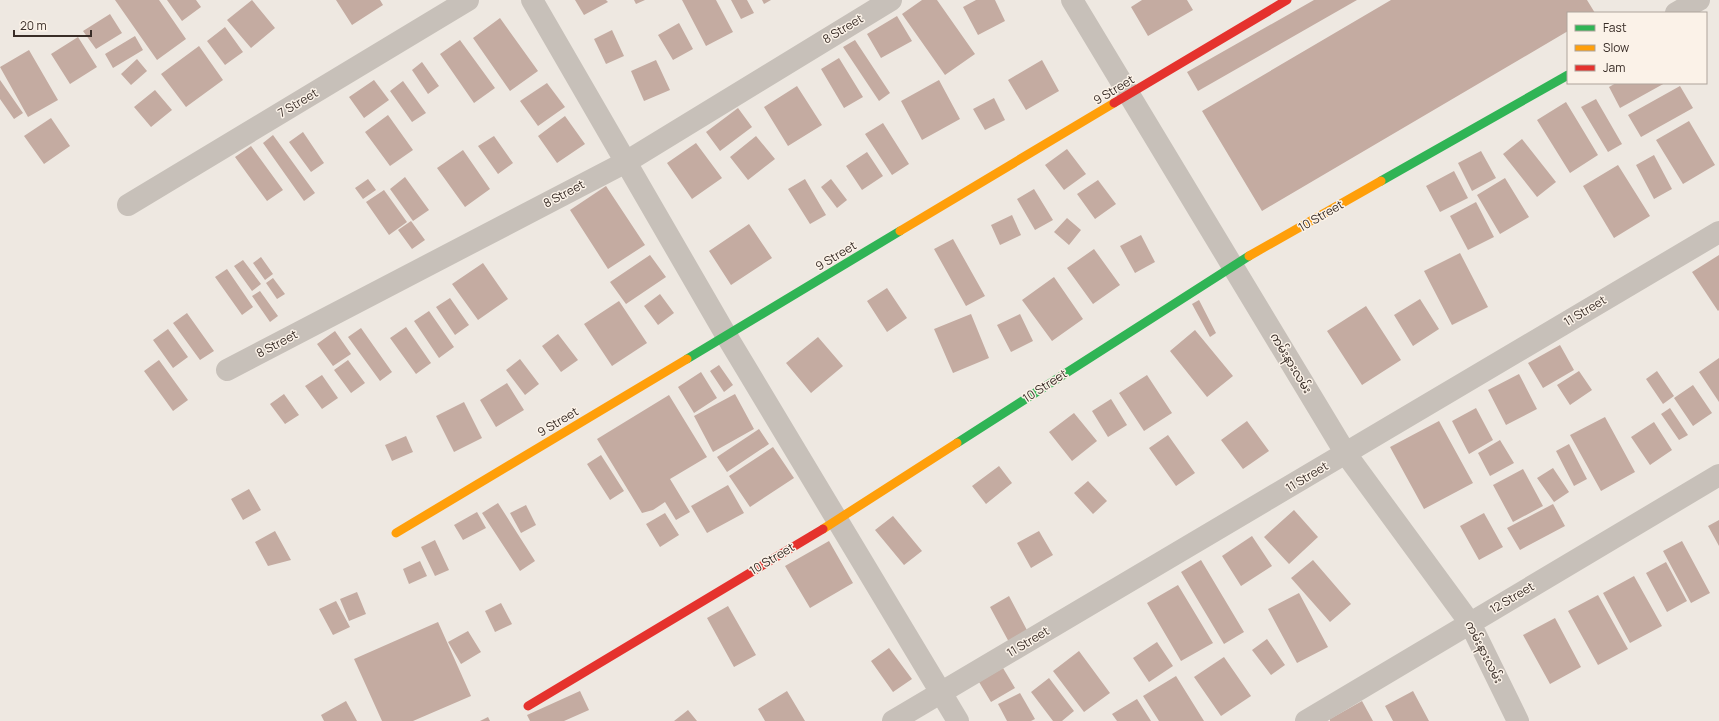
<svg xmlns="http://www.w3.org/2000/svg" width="1719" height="721" font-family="Manrope,'Noto Sans Myanmar',sans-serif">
<rect width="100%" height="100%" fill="#eee8e1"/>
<path fill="#c4aba1" d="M115,0H159L186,39L157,60Z
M167,0H196L201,7L182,21Z
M252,0L275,28L251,48L227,20Z
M336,0H380L383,5L352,25Z
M575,0H606L608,2L584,15Z
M634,0H645L636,4Z
M682,0H716L733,32L706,46Z
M731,0H747L754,13L741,19Z
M762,0H771L764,4Z
M922,0H937L975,54L945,75L902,14Z
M976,0H995L1005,21L978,35L963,7Z
M1142,0H1187L1193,10L1148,36L1131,7Z
M1314,0H1357L1198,91L1187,72Z
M1391,0H1587L1595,13H1568V31L1262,211L1202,111Z
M110,14L122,33L96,49L83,31Z
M897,16L912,41L881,58L867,34Z
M500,18L538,71L510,91L473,38Z
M679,23L693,49L673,60L658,35Z
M225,27L243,52L225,65L207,41Z
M612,30L624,56L606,64L594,39Z
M135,36L143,50L113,68L105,54Z
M78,37L97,67L70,84L51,54Z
M460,40L495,88L474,103L440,54Z
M855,40L890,93L879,101L843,47Z
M199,46L223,80L186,107L161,74Z
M29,50L58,100L28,117L0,67Z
M839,58L863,97L844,108L821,69Z
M137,59L147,71L131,85L121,74Z
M656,60L670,90L644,101L631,71Z
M1042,60L1059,91L1026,110L1008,80Z
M422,62L439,86L428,94L412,70Z
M0,80L23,113L14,119L0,99Z
M374,80L389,100L364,118L349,97Z
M939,80L960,119L922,140L901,101Z
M403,81L426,113L412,122L390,91Z
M547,83L565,107L538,126L520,101Z
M1616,83H1665L1620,108L1609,87Z
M797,86L822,125L788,146L764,107Z
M1680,86L1693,108L1641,137L1628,115Z
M155,90L172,110L151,127L134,107Z
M994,98L1005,120L985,130L973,109Z
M1596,99L1622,144L1608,152L1581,107Z
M1566,102L1598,155L1570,173L1537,120Z
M738,108L752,127L720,151L706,132Z
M388,115L413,150L390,166L365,132Z
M565,116L585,144L557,163L538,136Z
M51,118L70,146L44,164L24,136Z
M1689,121L1715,165L1683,184L1656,140Z
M883,123L909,164L892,175L865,134Z
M303,132L324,163L311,172L289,142Z
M273,135L315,193L304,201L263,143Z
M494,136L513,163L498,174L478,146Z
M756,136L775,159L748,180L730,157Z
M1522,139L1556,182L1537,197L1503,154Z
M696,143L722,178L692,199L667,163Z
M251,146L283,190L267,201L235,157Z
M1067,149L1086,174L1064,190L1045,165Z
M463,150L490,189L465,207L437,168Z
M1481,151L1496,178L1472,191L1458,163Z
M867,152L883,176L862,190L846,166Z
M1654,155L1672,189L1654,199L1636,165Z
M1618,165L1650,216L1614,238L1583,186Z
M1454,171L1468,198L1440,212L1426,186Z
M405,177L429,210L413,221L390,189Z
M1505,178L1529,217L1500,234L1477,195Z
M368,179L376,190L363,199L355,188Z
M805,179L826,215L810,224L788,189Z
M831,179L847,200L837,208L821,187Z
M1098,180L1116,204L1095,219L1077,194Z
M606,186L645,245L608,269L570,210Z
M1034,189L1053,220L1035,230L1017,199Z
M384,190L407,222L389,235L366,202Z
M1476,202L1494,237L1468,250L1450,216Z
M1012,215L1021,235L1000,245L991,225Z
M1067,218L1081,230L1069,245L1054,232Z
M411,221L425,240L412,249L398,230Z
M749,224L772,258L731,285L709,251Z
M1141,235L1155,262L1135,273L1120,246Z
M953,239L985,296L966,306L934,249Z
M1094,249L1120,285L1093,304L1067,268Z
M1460,253L1488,307L1452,325L1424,271Z
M650,255L666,277L626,304L610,282Z
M1719,255V310L1718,311L1692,272Z
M261,257L273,274L265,280L253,263Z
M243,260L261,284L252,291L234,266Z
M483,263L508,299L478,320L452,284Z
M227,269L253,307L242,315L215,277Z
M1054,277L1083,319L1052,341L1022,300Z
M273,278L285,294L277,299L266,283Z
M887,288L907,318L887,332L867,301Z
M260,291L278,316L270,322L252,296Z
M660,294L674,313L658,325L644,306Z
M450,298L469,325L455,335L436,307Z
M1420,299L1439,329L1413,346L1394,315Z
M1199,300L1216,333L1210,337L1192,304Z
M619,301L647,343L612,366L584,324Z
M1366,306L1401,360L1362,385L1327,331Z
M429,311L454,347L439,358L414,321Z
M187,313L214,351L200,360L173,323Z
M971,314L989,358L953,373L934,329Z
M1020,314L1033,341L1011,352L997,325Z
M406,327L431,363L416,374L390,338Z
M361,328L392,372L380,381L348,337Z
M168,329L188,357L173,368L153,340Z
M1195,330L1233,376L1207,397L1170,351Z
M335,331L351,354L333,366L317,344Z
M558,334L578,360L561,372L542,346Z
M818,337L843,366L811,393L786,363Z
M1560,345L1574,370L1543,388L1528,363Z
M1719,358V402L1699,372Z
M520,359L539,384L525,395L506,370Z
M159,360L188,400L173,411L144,371Z
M348,360L365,383L351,393L334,370Z
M719,365L733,385L724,392L710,371Z
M1579,371L1592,390L1570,405L1557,385Z
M1657,371L1674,396L1663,404L1646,379Z
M701,372L717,398L694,413L678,387Z
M1519,374L1537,409L1506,425L1488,390Z
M322,375L338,398L322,409L305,386Z
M1147,375L1172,413L1144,431L1119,393Z
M507,383L524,410L496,427L480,400Z
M1693,385L1712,413L1693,426L1674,398Z
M284,394L299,415L285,424L270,404Z
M735,394L754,429L713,452L694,416Z
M669,395L707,457L670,479L690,512L676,520L665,502L653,510L642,513L597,439Z
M1111,399L1127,425L1108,437L1092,411Z
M464,402L482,438L454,452L436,416Z
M1476,408L1493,440L1469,454L1452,421Z
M1670,408L1688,435L1679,440L1661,414Z
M1074,413L1097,441L1072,461L1049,432Z
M1605,417L1635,472L1601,491L1570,435Z
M1247,421L1269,451L1243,469L1221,440Z
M1439,421L1473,483L1424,509L1390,447Z
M1654,422L1672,450L1650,465L1631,437Z
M759,429L769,444L727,472L717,457Z
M1168,435L1195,473L1176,486L1149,448Z
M406,436L413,452L392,461L385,445Z
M1500,440L1514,463L1490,476L1478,453Z
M1569,444L1587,479L1574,486L1556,451Z
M773,447L794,478L750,507L729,476Z
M601,455L624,491L610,500L587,464Z
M999,466L1012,483L986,504L972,486Z
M1553,468L1569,492L1554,502L1537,478Z
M1523,469L1543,506L1513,522L1493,485Z
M1088,481L1107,501L1093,514L1074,493Z
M728,485L744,513L707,533L691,506Z
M249,489L261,510L243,520L231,499Z
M498,503L535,561L520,571L482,513Z
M1553,504L1565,526L1520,550L1507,528Z
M526,505L536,525L521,533L510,513Z
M1294,510L1318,537L1289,564L1264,537Z
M477,512L486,528L463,540L454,525Z
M665,513L679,535L660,547L646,524Z
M1484,513L1503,547L1479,560L1460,526Z
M893,516L922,551L904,565L875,530Z
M1719,520V546L1708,526Z
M275,531L291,560L268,566L255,542Z
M1039,531L1053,555L1031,568L1017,543Z
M1252,536L1272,566L1241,586L1222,556Z
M435,540L449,570L435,576L421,547Z
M829,541L853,583L810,608L785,566Z
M1682,541L1710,593L1691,603L1663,551Z
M1201,560L1244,632L1224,644L1181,572Z
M1313,560L1351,604L1330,622L1291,578Z
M420,561L427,576L409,584L403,569Z
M1666,562L1687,601L1667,612L1646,573Z
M1634,576L1662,626L1630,643L1603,593Z
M1178,585L1213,643L1181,661L1147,603Z
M357,592L366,614L349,621L340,599Z
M1299,593L1328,647L1297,663L1268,609Z
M1598,595L1628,649L1598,665L1568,611Z
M1009,596L1029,634L1010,644L990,607Z
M336,601L350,627L333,635L319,609Z
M501,603L512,624L495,632L485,611Z
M728,606L756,655L734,667L707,618Z
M1555,618L1581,667L1550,684L1523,635Z
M438,622L471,696L413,721H382L354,659Z
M468,631L481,652L461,664L448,642Z
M1267,639L1285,665L1271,675L1252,650Z
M1157,642L1173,666L1149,682L1133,658Z
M889,648L912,679L893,692L871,661Z
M1079,651L1110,693L1084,712L1053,671Z
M1224,657L1251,696L1221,716L1194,677Z
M1003,668L1015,688L991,702L979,682Z
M1176,676L1204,721H1159L1143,696Z
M1049,678L1074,711L1062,721H1053L1031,692Z
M580,691L589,710L564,721H530L527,715Z
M787,691L805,721H765L758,709Z
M1413,691L1429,721H1393L1385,706Z
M1020,693L1035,719L1031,721H1007L998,704Z
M1137,699L1151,721H1117L1112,714Z
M346,701L357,721H324L321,715Z
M1362,701L1373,721H1330V719Z
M688,710L697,721H674Z
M488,717L490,721H480Z"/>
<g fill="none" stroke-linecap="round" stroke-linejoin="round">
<path stroke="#c7c0b9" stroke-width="22" d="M532,0L726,335L958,721
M1072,0L1346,454L1470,623L1518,721
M1676,13L1699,0
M128,205L468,0
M227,370L626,162L891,0
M893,721L1719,232
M1306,721L1719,475"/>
<path stroke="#30b455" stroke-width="9" d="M1381,181L1568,75
M687,359L900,231
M957,443L1249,256"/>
<path stroke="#ff9f0a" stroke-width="9" d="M900,231L1114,103
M1249,256L1381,181
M823,529L957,443
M396,533L687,359"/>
<path stroke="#e5322d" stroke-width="9" d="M1114,103L1287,0
M528,706L823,529"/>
</g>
<g text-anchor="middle" stroke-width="3" stroke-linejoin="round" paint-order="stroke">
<g font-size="12" fill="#392d27" stroke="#fbf2e8">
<text transform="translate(843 29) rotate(-31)" y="4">8 Street</text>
<text transform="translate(1114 90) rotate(-31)" y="4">9 Street</text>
<text transform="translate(298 103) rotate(-31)" y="4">7 Street</text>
<text transform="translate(564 194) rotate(-28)" y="4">8 Street</text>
<text transform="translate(1321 216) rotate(-30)" y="4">10 Street</text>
<text transform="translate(836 256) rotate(-31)" y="4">9 Street</text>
<text transform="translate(1585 311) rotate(-31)" y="4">11 Street</text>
<text transform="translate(277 344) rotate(-28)" y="4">8 Street</text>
<text transform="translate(1291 363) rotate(59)" y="4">ကမ်းနားလမ်း</text>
<text transform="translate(1045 386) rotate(-33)" y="4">10 Street</text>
<text transform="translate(558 422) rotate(-31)" y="4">9 Street</text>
<text transform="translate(1307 477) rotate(-31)" y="4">11 Street</text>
<text transform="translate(772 559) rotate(-31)" y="4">10 Street</text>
<text transform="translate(1512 598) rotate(-31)" y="4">12 Street</text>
<text transform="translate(1028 642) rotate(-31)" y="4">11 Street</text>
<text transform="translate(1484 652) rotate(63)" y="4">ကမ်းနားလမ်း</text>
</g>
</g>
<rect x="1567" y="12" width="140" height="72" fill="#fbf2e8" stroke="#ada39b"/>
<rect x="1575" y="25" width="20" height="6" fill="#30b455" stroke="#ada39b"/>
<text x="1603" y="32" font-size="12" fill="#392d27">Fast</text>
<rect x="1575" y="45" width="20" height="6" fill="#ff9f0a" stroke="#ada39b"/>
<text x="1603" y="52" font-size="12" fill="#392d27">Slow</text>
<rect x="1575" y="65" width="20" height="6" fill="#e5322d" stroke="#ada39b"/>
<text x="1603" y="72" font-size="12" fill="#392d27">Jam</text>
<path d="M14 30v6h77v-6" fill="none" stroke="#392d27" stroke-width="2"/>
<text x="20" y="30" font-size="12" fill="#392d27" stroke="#fbf2e8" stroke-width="3" paint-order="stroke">20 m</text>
</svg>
